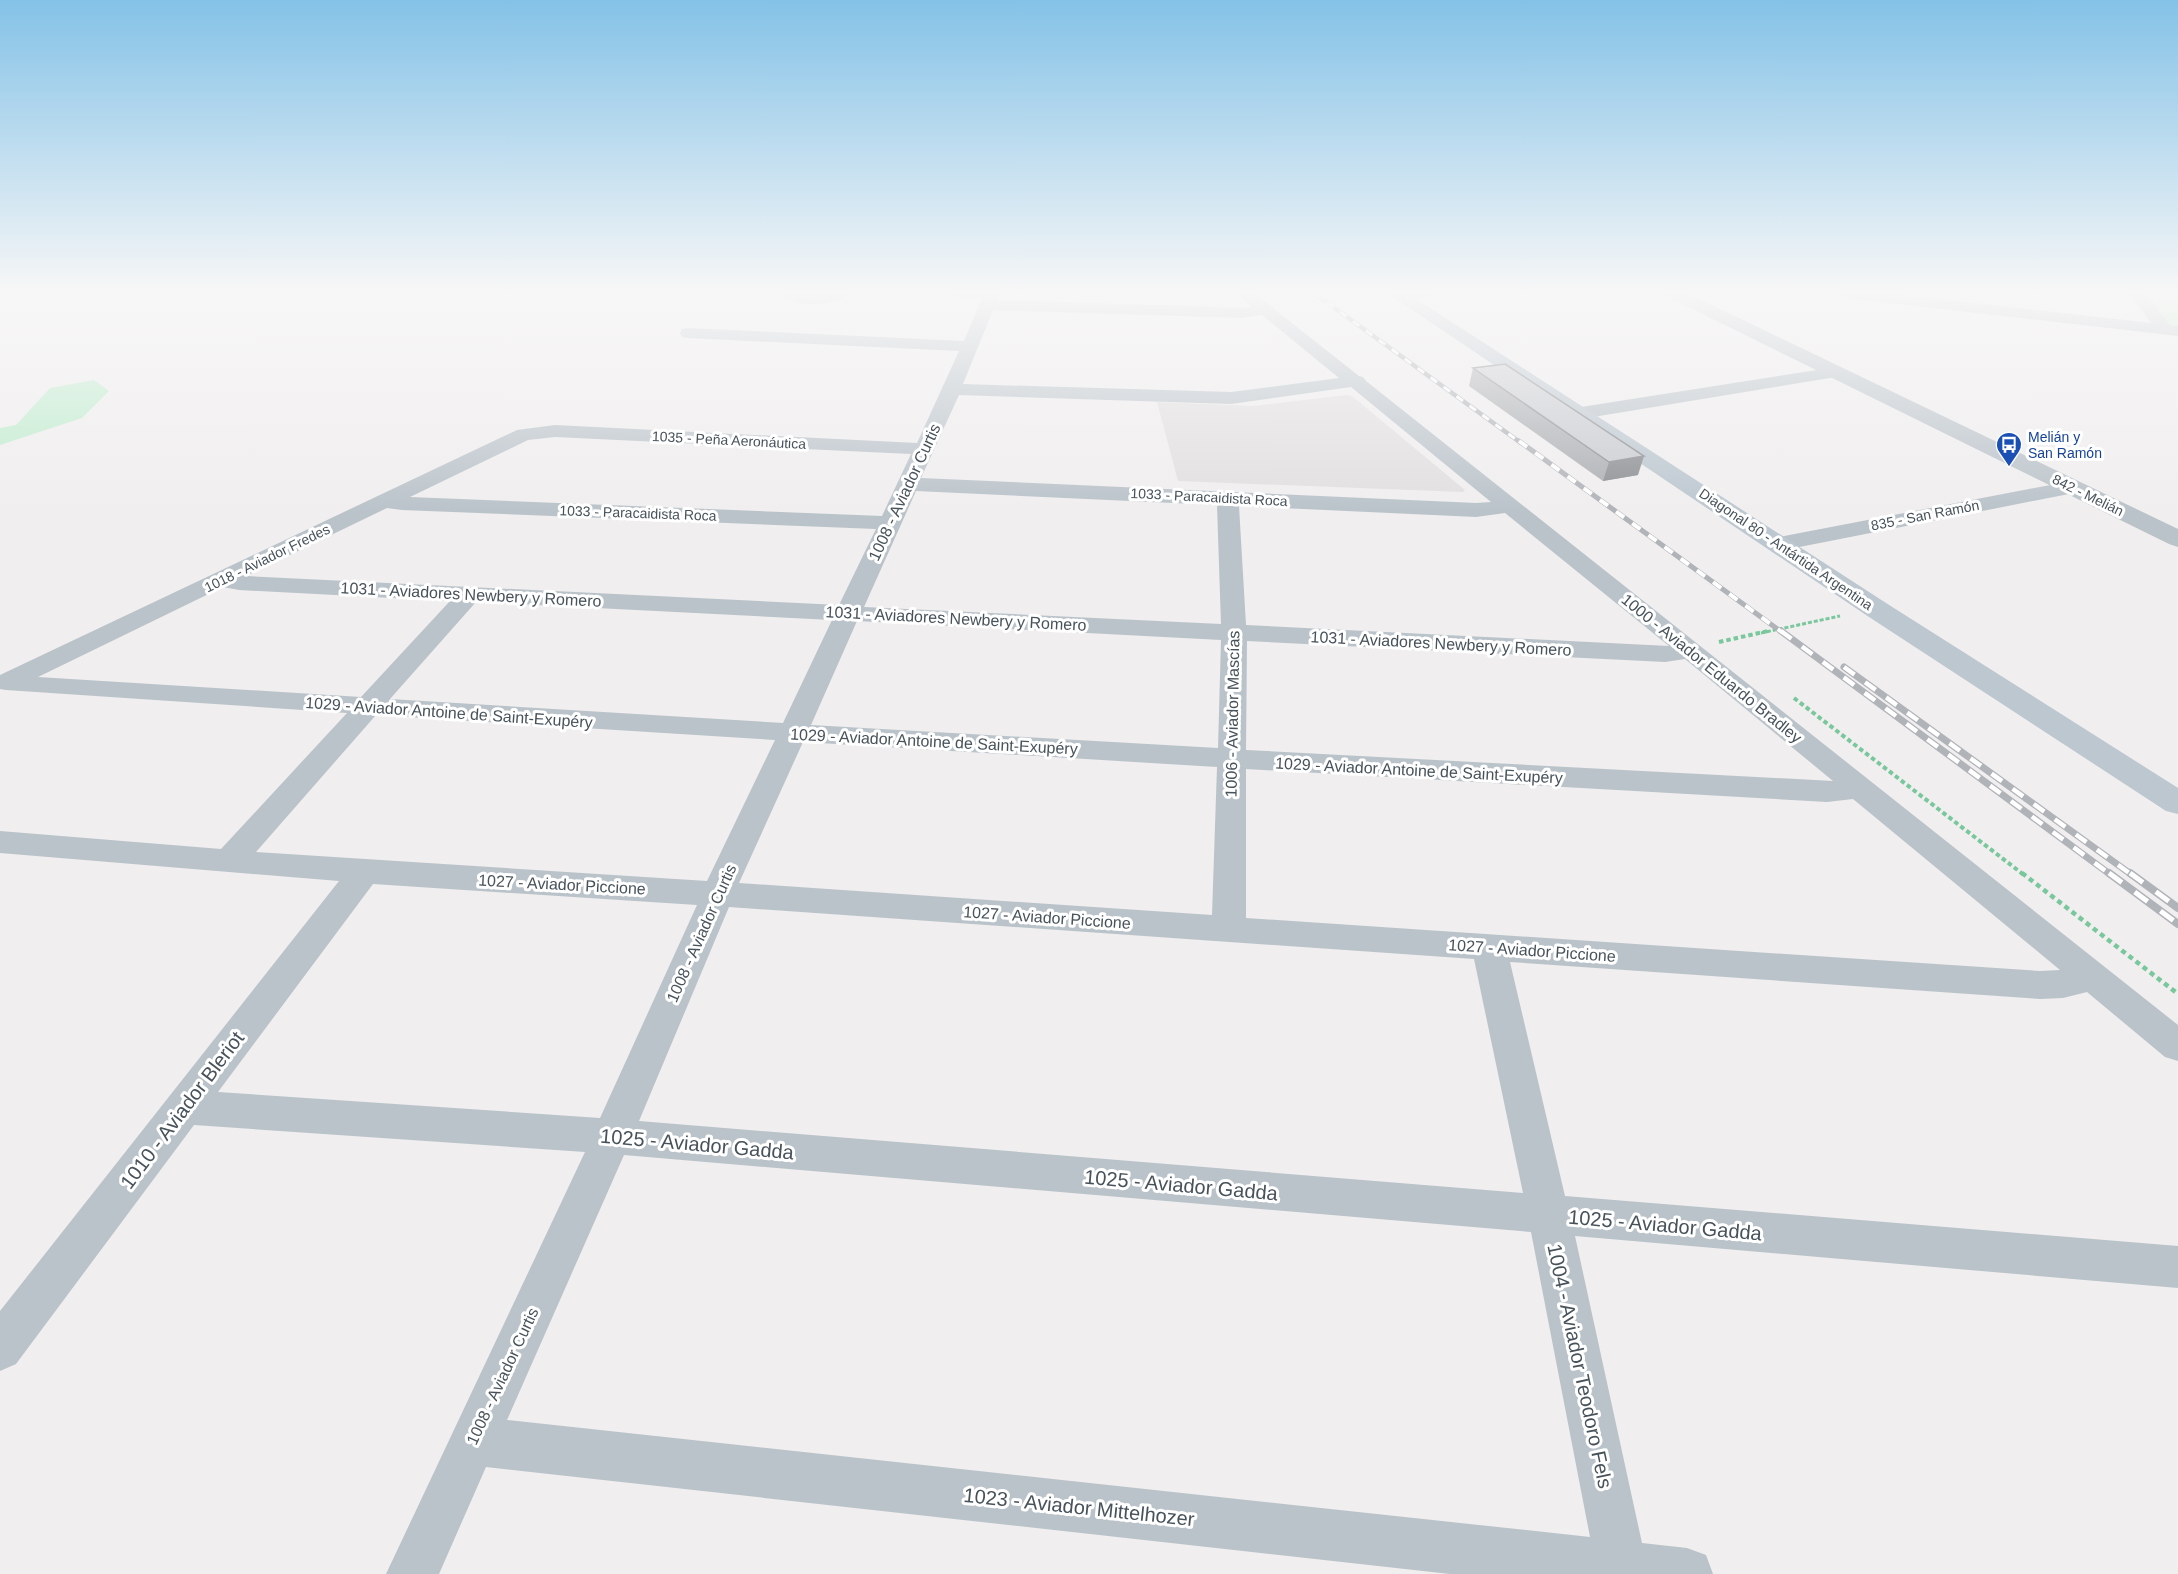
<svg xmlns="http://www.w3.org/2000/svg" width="2178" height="1574" font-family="Arial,sans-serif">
<rect width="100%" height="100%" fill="#f0eeee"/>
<path fill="#e1dfdf" d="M1347,395L1352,396L1465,490L1463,492L1178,481L1157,402L1253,406Z"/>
<path fill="#beeccd" d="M2145,293H2178V326L2168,325Z
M94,380L109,391L82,418L0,445V428L16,425L50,388Z"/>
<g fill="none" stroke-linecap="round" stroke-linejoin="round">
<path stroke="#79c79c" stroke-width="3" stroke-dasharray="4 2" stroke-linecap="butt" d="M1761,633L1840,616"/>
<path stroke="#79c79c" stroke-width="4" stroke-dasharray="4.5 3" stroke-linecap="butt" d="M1719,642L1768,631
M1794,698L2024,875"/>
<path stroke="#79c79c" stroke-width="4.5" stroke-dasharray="5 4" stroke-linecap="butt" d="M2022,873L2178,994"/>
<path fill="#bac3ca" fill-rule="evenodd" d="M782,293L807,295L849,293C837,307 794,309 782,293Z
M951,293H1000L997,300L1241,308L1251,307L1236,293H1254L1359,376L1363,377L1366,381L2178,1025V1061L2165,1057L2087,992L2063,998L2040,999L1510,962L1565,1196L2178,1246V1288L1575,1236L1642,1543L1687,1548L1706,1555L1713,1574H1450L486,1467L439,1574H386L585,1152L194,1125L16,1364L0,1371V1311L339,881L0,853V831L221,849L347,713L6,690L0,689V675L517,430L555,425L917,443L959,351L688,338L682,337L680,333L682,329L688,328L964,341L982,298H959ZM993,310L1241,318L1262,315L1339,378L1231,392L963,384ZM1351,387L1491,502L1476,503L921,478L959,395L1231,404ZM555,437L911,454L882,516L410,497L528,440ZM916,491L1217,505L1221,624L864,607ZM1239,506L1476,517L1505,513L1669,646L1246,625ZM387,508L402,510L876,529L839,605L246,576ZM223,587L239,590L450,601L361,697L38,677ZM476,602L832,620L783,723L390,699ZM857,621L1221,640L1218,748L811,725ZM1247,641L1665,662L1685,659L1833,781L1246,750ZM376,715L775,740L707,881L256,852ZM803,742L1217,767L1212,915L739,883ZM1246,769L1827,802L1853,799L2060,970L2040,971L1246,918ZM373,884L697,905L600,1118L218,1092ZM729,907L1474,959L1523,1193L639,1121ZM624,1155L1531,1232L1590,1537L507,1420Z
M1395,293H1433C1425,300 1406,302 1395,299L1393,296Z
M1837,293H1885L2151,323L2129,293H2145L2170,325L2178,326V336L1845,298Z
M1836,367L1842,368L1845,372L1842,376L1581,419L1574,417L1571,413L1574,409L1581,407Z
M2071,481L2079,482L2082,487L2079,492L1779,551L1771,549L1767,544L1771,539L1779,537Z"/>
<path fill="#bac3ca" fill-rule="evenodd" d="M1665,293H1687L2178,529V547L2169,544L1668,297Z"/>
<path fill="#bcc7d0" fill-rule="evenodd" d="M1387,293H1407L1886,603L2178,788V814L2166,811L1866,615Z"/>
<defs>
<path id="rail-far3" d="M1314,293L1521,443"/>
<path id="rail-far2" d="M1519,441L1783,633"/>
<path id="rail-far1" d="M1781,631L2111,875
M1844,667L2132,875"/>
<path id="rail" d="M2109,873L2178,924
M2130,873L2178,908"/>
</defs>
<use href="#rail-far3" stroke="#b0b3b8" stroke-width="4.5"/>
<use href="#rail-far2" stroke="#b0b3b8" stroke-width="5"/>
<use href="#rail-far1" stroke="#b0b3b8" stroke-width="7"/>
<use href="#rail" stroke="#b0b3b8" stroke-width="8"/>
<use href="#rail-far3" stroke="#fff" stroke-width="3" stroke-dasharray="8" stroke-linecap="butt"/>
<use href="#rail-far2" stroke="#fff" stroke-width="4" stroke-dasharray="10" stroke-linecap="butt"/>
<use href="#rail-far1" stroke="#fff" stroke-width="4.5" stroke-dasharray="13" stroke-linecap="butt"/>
<use href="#rail" stroke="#fff" stroke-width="5" stroke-dasharray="16" stroke-linecap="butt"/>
</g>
<path fill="#acafb3" d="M1473,368L1638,475L1603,481L1469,386Z"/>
<path fill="#8c8e92" d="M1644,456L1638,475L1603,481L1609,462Z"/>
<path fill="#c8cbd0" stroke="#8c8e92" stroke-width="1.5" d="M1505,364L1644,456L1609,462L1473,368Z"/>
<linearGradient id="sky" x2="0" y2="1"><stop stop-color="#84c2e7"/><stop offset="0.57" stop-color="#f8f7f7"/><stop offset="1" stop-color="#f8f7f7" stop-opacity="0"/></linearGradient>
<rect width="2178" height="513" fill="url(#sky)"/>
<defs>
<symbol id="bus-pin" viewBox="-11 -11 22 30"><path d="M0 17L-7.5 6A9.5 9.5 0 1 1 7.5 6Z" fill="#1a4fb4" stroke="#fff"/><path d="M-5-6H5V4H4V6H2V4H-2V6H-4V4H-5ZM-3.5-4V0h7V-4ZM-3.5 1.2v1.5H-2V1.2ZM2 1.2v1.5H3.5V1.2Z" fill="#fff"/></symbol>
</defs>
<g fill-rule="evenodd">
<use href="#bus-pin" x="1994" y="430" width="30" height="40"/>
</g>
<g text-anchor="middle" stroke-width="6" stroke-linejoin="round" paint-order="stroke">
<g font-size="14" fill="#164399" stroke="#fff" text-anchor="start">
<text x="2028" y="442">Melián y<tspan x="2028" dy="16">San Ramón</tspan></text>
</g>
<g font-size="14" fill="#47525a" stroke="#fff">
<text transform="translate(729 440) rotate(3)" y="5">1035 - Peña Aeronáutica</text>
<text transform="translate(2088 495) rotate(26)" y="5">842 - Melián</text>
<text transform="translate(1209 497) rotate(3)" y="5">1033 - Paracaidista Roca</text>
<text transform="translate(638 513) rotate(2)" y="5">1033 - Paracaidista Roca</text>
<text transform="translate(1925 515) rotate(-11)" y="5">835 - San Ramón</text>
<text transform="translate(1786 549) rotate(34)" y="5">Diagonal 80 - Antártida Argentina</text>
<text transform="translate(267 558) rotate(-26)" y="5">1018 - Aviador Fredes</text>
</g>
<g font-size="16" fill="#47525a" stroke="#fff">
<text transform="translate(904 492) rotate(-65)" y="6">1008 - Aviador Curtis</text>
<text transform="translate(471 594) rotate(3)" y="6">1031 - Aviadores Newbery y Romero</text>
<text transform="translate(956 618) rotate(3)" y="6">1031 - Aviadores Newbery y Romero</text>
<text transform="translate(1441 643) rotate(3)" y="6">1031 - Aviadores Newbery y Romero</text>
<text transform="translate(1712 668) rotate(39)" y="6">1000 - Aviador Eduardo Bradley</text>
<text transform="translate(449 712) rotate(4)" y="6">1029 - Aviador Antoine de Saint-Exupéry</text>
<text transform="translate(1232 714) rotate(-89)" y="6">1006 - Aviador Mascías</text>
<text transform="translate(934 741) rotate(3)" y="6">1029 - Aviador Antoine de Saint-Exupéry</text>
<text transform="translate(1419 770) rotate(3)" y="6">1029 - Aviador Antoine de Saint-Exupéry</text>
<text transform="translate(562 884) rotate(3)" y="6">1027 - Aviador Piccione</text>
<text transform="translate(1047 917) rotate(4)" y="6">1027 - Aviador Piccione</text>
<text transform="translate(701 933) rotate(-66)" y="6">1008 - Aviador Curtis</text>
<text transform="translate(1532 950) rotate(4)" y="6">1027 - Aviador Piccione</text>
<text transform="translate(502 1376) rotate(-65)" y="6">1008 - Aviador Curtis</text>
</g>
<g font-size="20" fill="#47525a" stroke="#fff">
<text transform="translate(182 1110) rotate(-53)" y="7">1010 - Aviador Bleriot</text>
<text transform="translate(697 1144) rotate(5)" y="7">1025 - Aviador Gadda</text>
<text transform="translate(1181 1185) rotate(5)" y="7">1025 - Aviador Gadda</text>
<text transform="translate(1665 1225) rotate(5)" y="7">1025 - Aviador Gadda</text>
<text transform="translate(1580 1366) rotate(78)" y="7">1004 - Aviador Teodoro Fels</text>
<text transform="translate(1079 1507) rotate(6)" y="7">1023 - Aviador Mittelhozer</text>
</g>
</g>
</svg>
